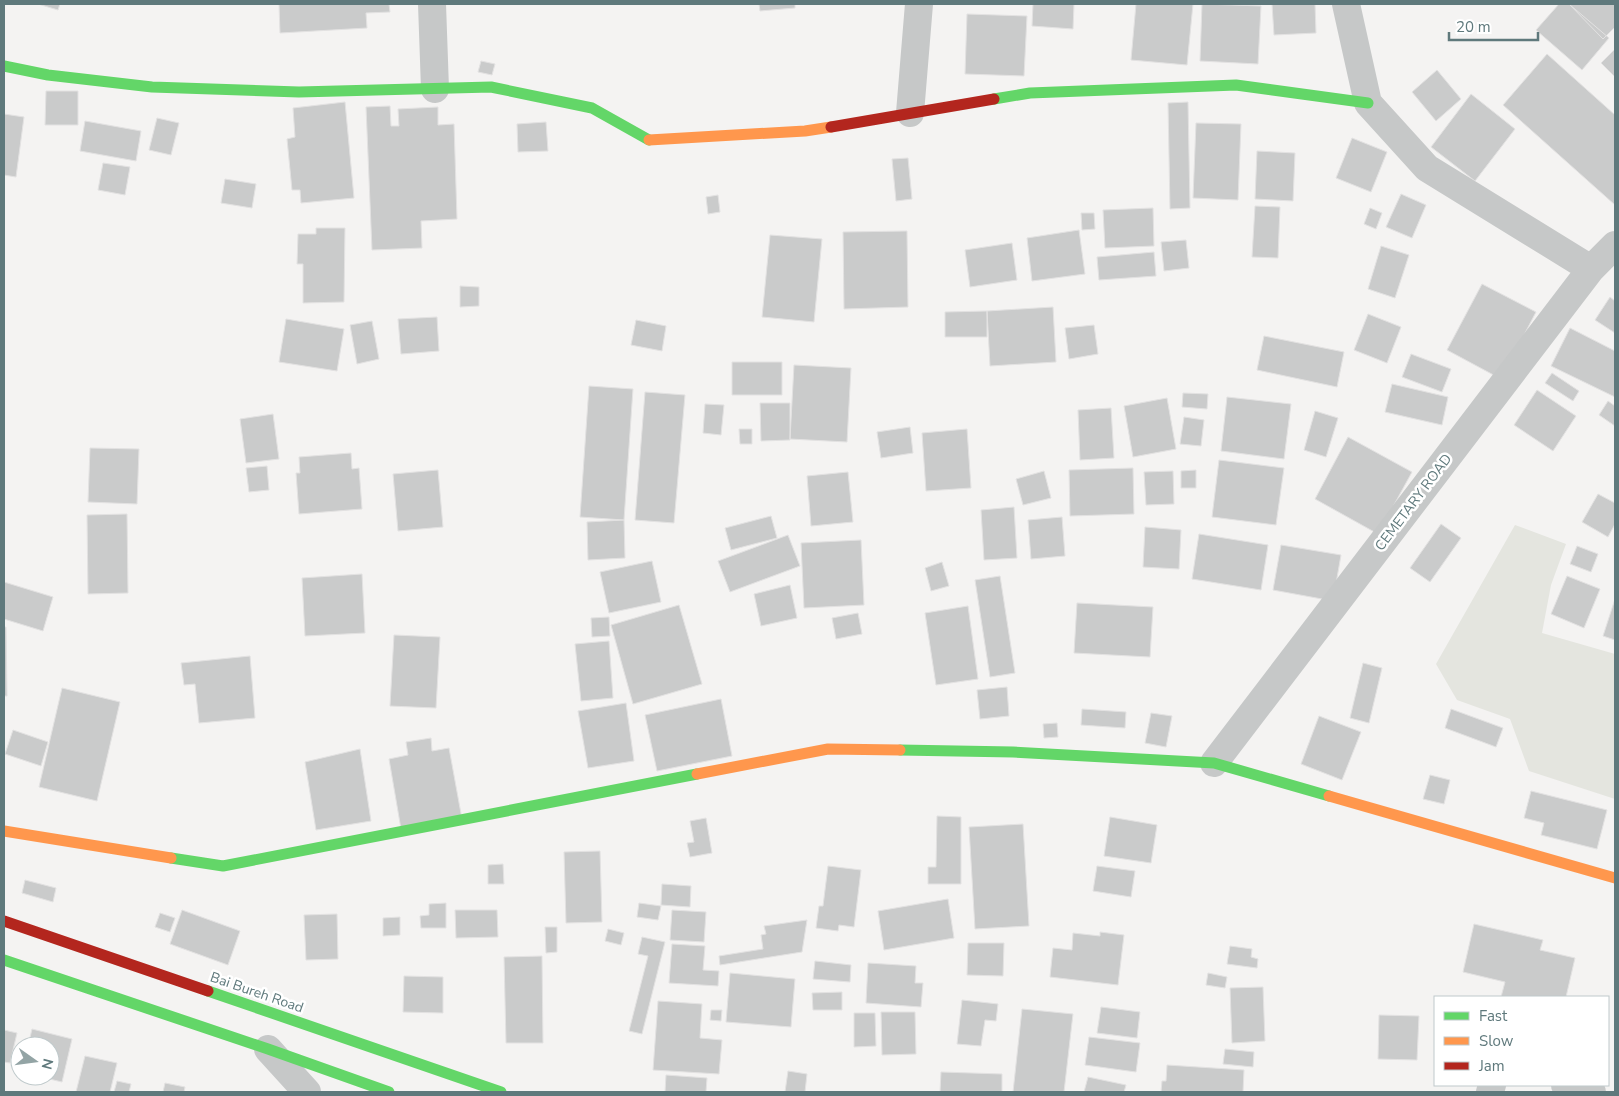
<svg xmlns="http://www.w3.org/2000/svg" width="1619" height="1096" font-family="'Nunito Sans',sans-serif">
<rect width="100%" height="100%" fill="#f4f3f2"/>
<path fill="#e4e5df" d="M1515,525L1566,544L1551,585L1542,633L1615,654V799L1529,771L1510,719L1457,700L1436,664Z"/>
<path fill="#cacbcb" stroke="#e3e2e2" d="M38,4H60L58,10Z
M279,4H389L390,12L366,13L367,28L280,33Z
M759,4H795V8L760,11Z
M1033,4H1074L1073,29L1032,26Z
M1136,4H1193L1187,65L1131,60Z
M1202,4L1261,6L1258,64L1200,61Z
M1272,4H1315L1316,33L1274,35Z
M1559,4H1569L1609,38L1582,70L1536,30Z
M1569,4H1615V27L1603,39Z
M967,14L1027,16L1024,76L965,74Z
M1615,49V77L1601,63Z
M1547,54L1615,115V205L1503,105Z
M481,61L495,64L492,75L478,72Z
M1437,70L1461,99L1436,121L1412,92Z
M46,91H78V125H45Z
M1471,94L1515,129L1475,181L1431,147Z
M345,102L354,198L301,203L300,190H292L287,139L295,137L293,108Z
M1188,102L1190,208L1170,209L1168,103Z
M390,106L391,126H399L398,109L438,107V125L454,124L457,219L421,221L422,248L372,250L366,107Z
M4,114L24,117L16,177L4,175Z
M157,118L179,123L171,155L149,150Z
M85,121L141,131L136,161L80,151Z
M546,122L548,151L518,152L517,124Z
M1196,123L1241,124L1238,200L1193,198Z
M1352,138L1387,152L1371,192L1336,178Z
M1257,151L1295,153L1293,201L1255,199Z
M908,158L912,199L896,201L892,159Z
M103,163L130,167L125,195L98,190Z
M225,179L256,184L252,208L221,203Z
M1401,194L1426,205L1412,238L1386,227Z
M718,195L720,212L708,214L706,197Z
M1255,206L1280,207L1278,258L1252,257Z
M1153,208L1154,246L1105,248L1103,210Z
M1370,208L1382,213L1376,229L1364,224Z
M1081,213H1094L1095,229L1082,230Z
M316,228H345L344,302L303,303V264H297L298,234H316Z
M1079,230L1085,274L1032,281L1027,238Z
M907,231L908,307L844,309L843,232Z
M770,235L822,239L814,322L762,317Z
M1186,240L1189,268L1164,271L1161,242Z
M1012,243L1017,280L970,287L965,250Z
M1381,246L1409,255L1395,298L1368,289Z
M1154,252L1156,276L1099,280L1097,257Z
M1482,284L1536,312L1501,379L1447,350Z
M460,286L479,287V306L460,307Z
M1610,297L1615,301V333L1595,320Z
M1053,307L1056,362L990,366L987,311Z
M987,311V337H945V312Z
M1368,314L1401,327L1387,363L1354,350Z
M437,317L439,351L401,354L398,319Z
M286,319L344,329L337,371L279,362Z
M636,320L666,326L662,351L631,345Z
M372,321L379,359L357,364L350,325Z
M1094,325L1098,354L1069,359L1065,328Z
M1570,328L1615,351V397L1551,366Z
M1264,336L1344,352L1337,387L1257,370Z
M1411,354L1451,369L1442,392L1402,377Z
M732,362H782V395H732Z
M794,365L851,368L847,442L790,439Z
M1552,373L1579,391L1573,401L1545,383Z
M1392,384L1448,397L1442,425L1385,412Z
M589,386L633,389L624,520L580,517Z
M1537,390L1576,416L1553,451L1514,425Z
M645,392L685,395L674,523L635,520Z
M1183,393L1208,394L1207,409L1182,407Z
M1227,397L1291,404L1284,459L1221,451Z
M1167,398L1176,449L1133,457L1124,406Z
M1608,401L1615,406V426L1599,415Z
M760,403H790V440L761,441Z
M705,404L724,405L721,435L703,433Z
M1111,408L1114,458L1080,460L1078,410Z
M1315,411L1338,418L1326,457L1304,450Z
M273,414L279,459L246,463L240,419Z
M1184,417L1204,420L1201,446L1180,444Z
M910,427L913,453L881,458L877,432Z
M739,429H752V444H740Z
M967,429L971,488L926,491L922,433Z
M1348,437L1412,472L1378,534L1315,499Z
M90,448L139,449L137,504L88,502Z
M351,453L352,469L359,468L362,509L299,514L296,473H300L299,457Z
M1219,460L1284,468L1276,525L1212,517Z
M267,466L269,490L249,492L246,468Z
M1133,468L1134,514L1070,516L1069,470Z
M438,470L443,527L398,531L393,474Z
M1196,470V488H1181V471Z
M1044,471L1051,498L1023,505L1016,479Z
M1173,471L1174,504L1146,505L1144,472Z
M848,472L853,522L811,526L807,476Z
M1598,494L1615,503V524L1608,537L1582,522Z
M1014,507L1017,558L984,560L981,510Z
M127,514L128,593L88,594L87,515Z
M771,516L777,538L731,550L725,528Z
M1062,517L1065,556L1031,559L1028,520Z
M624,520L625,558L588,560L587,522Z
M1441,524L1461,538L1430,582L1410,568Z
M1145,527L1181,530L1179,569L1143,567Z
M1199,534L1268,545L1261,590L1192,579Z
M788,535L800,566L730,592L718,561Z
M861,540L864,605L804,608L801,543Z
M1281,545L1341,555L1333,601L1273,590Z
M1577,546L1598,554L1591,572L1570,564Z
M652,561L661,602L609,613L600,572Z
M942,562L949,586L931,591L925,568Z
M362,574L365,633L305,636L302,578Z
M1000,576L1015,673L990,677L975,580Z
M1567,576L1600,589L1584,628L1551,614Z
M4,582L53,597L43,631L4,619Z
M790,585L797,618L761,626L754,594Z
M1615,599V640L1603,636Z
M1077,603L1153,607L1150,657L1074,653Z
M679,605L702,684L633,704L611,625Z
M968,606L978,679L936,685L925,613Z
M858,613L862,634L836,639L832,618Z
M609,617L610,636L592,637L591,618Z
M4,627H6L7,696H4Z
M394,635L440,637L436,708L390,706Z
M609,641L613,698L581,701L575,644Z
M250,656L255,718L199,723L195,684L184,685L181,663Z
M1363,663L1382,668L1369,723L1350,718Z
M1007,687L1009,716L980,719L977,690Z
M62,688L120,702L97,801L39,787Z
M721,699L732,756L657,771L645,715Z
M626,703L634,761L588,768L578,711Z
M1082,709L1126,712L1125,728L1081,725Z
M1451,709L1503,728L1496,747L1445,728Z
M1151,713L1172,716L1166,747L1145,743Z
M1319,716L1361,732L1342,780L1301,764Z
M1057,723L1058,737L1044,738L1043,724Z
M13,730L48,742L41,766L5,754Z
M431,738L432,751L449,748L462,819L401,829L389,759L408,755L406,742Z
M360,749L371,821L316,830L305,762Z
M1430,775L1450,780L1444,804L1423,799Z
M1531,791L1607,810L1597,849L1541,835L1544,823L1524,818Z
M937,816L961,817V884H928V867H936Z
M1110,817L1157,825L1151,863L1104,856Z
M706,818L712,853L690,857L687,843L694,842L690,821Z
M1023,824L1029,926L975,929L969,827Z
M600,851L602,922L566,923L564,852Z
M503,864L504,884H488V865Z
M828,866L861,870L854,927L839,925L838,931L816,928L819,906H823Z
M1097,866L1135,871L1131,897L1093,891Z
M25,880L56,888L53,902L22,893Z
M662,884L691,886L690,907L661,905Z
M948,899L954,938L884,950L878,911Z
M446,903V928H421L420,916L429,915V904Z
M639,903L661,906L658,920L637,917Z
M182,910L240,931L228,965L170,944Z
M455,910H497L498,937L456,938Z
M672,910L706,912L704,942L670,940Z
M160,913L175,918L170,932L155,927Z
M337,914L338,959L306,960L304,915Z
M400,917V935L383,936V918Z
M807,920L802,952L720,965L719,956L763,949L761,935L766,934L764,926Z
M1474,924L1543,940L1540,950L1575,958L1566,997H1501L1505,982L1463,972Z
M545,927H557V952L546,953Z
M608,929L624,933L621,945L605,941Z
M1100,932L1124,935L1118,985L1050,977L1053,948L1072,950L1073,933L1100,936Z
M642,937L665,942L642,1034L629,1031L648,956L638,954Z
M968,943H1004L1003,976L967,975Z
M672,944L705,946L703,970L719,971L718,986L669,983Z
M1230,946L1252,949L1251,957L1258,959L1257,968L1227,964Z
M542,956L543,1043H506L504,957Z
M815,961L851,965L850,982L813,979Z
M868,963L916,966L915,983H923L921,1007L866,1003Z
M730,973L795,979L791,1027L726,1022Z
M1208,973L1227,977L1225,988L1206,985Z
M404,976L443,977V1013L403,1012Z
M1263,987L1265,1041L1232,1043L1230,988Z
M842,992V1010H813L812,993Z
M962,1000L998,1004L996,1021L985,1020L981,1046L957,1044Z
M658,1001L702,1004L700,1038L722,1040L719,1074L653,1070Z
M1101,1007L1140,1012L1137,1038L1097,1033Z
M1022,1009L1073,1014L1064,1092H1013Z
M711,1010H722L721,1021L710,1020Z
M881,1012H915L916,1054L882,1055Z
M854,1013H875L876,1046L854,1047Z
M1379,1015L1419,1016L1417,1060L1378,1059Z
M32,1029L72,1039L62,1082L37,1076H50V1046H28Z
M4,1030L17,1033L10,1063L4,1062Z
M1089,1037L1140,1043L1136,1072L1085,1065Z
M1225,1049L1254,1052L1253,1067L1223,1064Z
M85,1056L117,1063L110,1092H76Z
M1167,1065L1244,1070L1243,1092H1161L1162,1081H1166Z
M788,1071L807,1074L805,1092H809H785Z
M941,1072L1002,1074V1092H940Z
M666,1075L707,1078L706,1092H665Z
M1088,1077L1126,1085L1124,1092H1084Z
M117,1081L131,1084L129,1092H114Z
M165,1083L185,1087L184,1092H163Z"/>
<g fill="none" stroke-linecap="round" stroke-linejoin="round">
<path stroke="#c6c8c8" stroke-width="28" d="M432,4L435,89
M1346,4L1368,103L1427,168L1591,269
M910,113L919,4
M1214,763L1591,269L1615,245
M268,1049L307,1092
M1565,1085L1592,1092
M1490,1092L1492,1085"/>
<path stroke="#63d668" stroke-width="11" d="M4,66L48,75L152,87L299,92L491,87L592,108L649,140
M994,99L1030,93L1236,85L1368,103
M900,750L1013,752L1214,763L1329,796
M171,858L223,866L697,774
M4,960L268,1049L389,1092
M208,991L501,1092"/>
<path stroke="#ff974d" stroke-width="11" d="M649,140L805,131L831,127
M697,774L828,749L900,750
M1329,796L1615,878
M4,831L171,858"/>
<path stroke="#b3261e" stroke-width="11" d="M831,127L994,99
M4,921L208,991"/>
</g>
<g text-anchor="middle" stroke-width="5" stroke-linejoin="round" paint-order="stroke">
<g font-size="14" fill="#5f797c" stroke="#fff">
<text transform="translate(1413 502) rotate(-53)" y="5">CEMETARY ROAD</text>
<text transform="translate(257 992) rotate(19)" y="5">Bai Bureh Road</text>
</g>
</g>
<rect width="1619" height="1096" fill="none" stroke="#5f797c" stroke-width="10"/>
<rect x="1434" y="996" width="175" height="90" fill="#ffffff" stroke="#bfc9cb"/>
<rect x="1444" y="1012" width="25" height="8" fill="#63d668" stroke="#bfc9cb"/>
<text x="1479" y="1021" font-size="15" fill="#5f797c">Fast</text>
<rect x="1444" y="1037" width="25" height="8" fill="#ff974d" stroke="#bfc9cb"/>
<text x="1479" y="1046" font-size="15" fill="#5f797c">Slow</text>
<rect x="1444" y="1062" width="25" height="8" fill="#b3261e" stroke="#bfc9cb"/>
<text x="1479" y="1071" font-size="15" fill="#5f797c">Jam</text>
<g transform="translate(35 1061) rotate(104)"><circle r="24" fill="#ffffff" stroke="#bfc9cb"/>
<path d="M0-4L9 19L0 12L-9 19Z" fill="#93a4a5"/>
<text y="-8" font-size="14" font-weight="bold" text-anchor="middle" fill="#5f797c">N</text>
</g>
<path d="M1449 32v8h89v-8" fill="none" stroke="#5f797c" stroke-width="2.5"/>
<text x="1456" y="32" font-size="15" fill="#5f797c" stroke="#ffffff" stroke-width="4" paint-order="stroke">20 m</text>
</svg>
